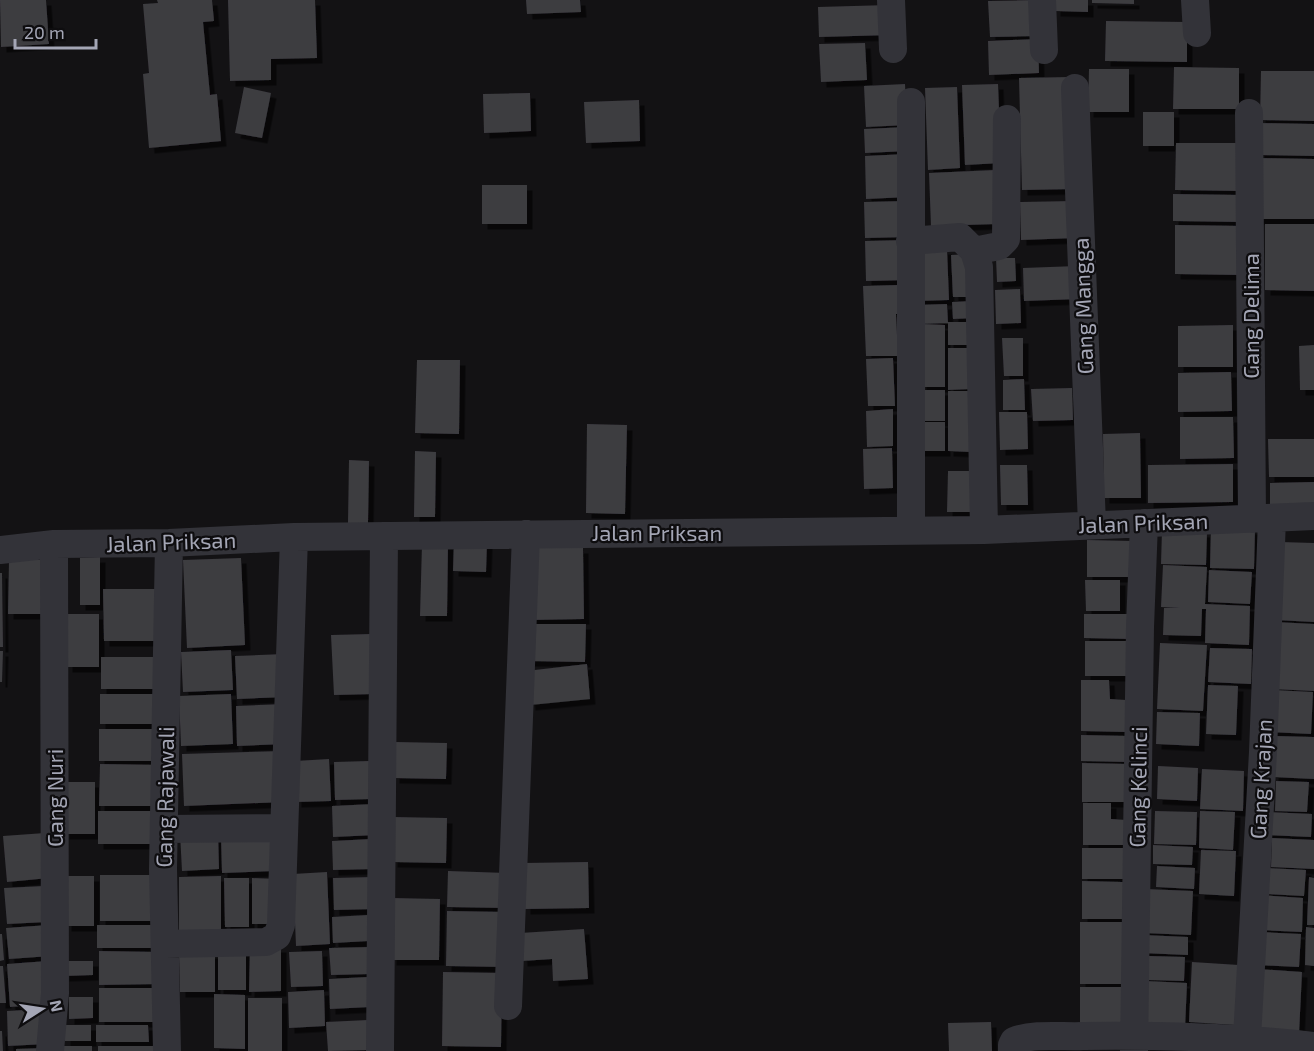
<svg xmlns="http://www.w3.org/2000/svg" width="1314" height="1051" font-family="'Exo 2',sans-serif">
<defs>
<filter id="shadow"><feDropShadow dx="5.5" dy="5.5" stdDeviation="0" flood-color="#0009"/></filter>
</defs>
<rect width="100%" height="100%" fill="#131214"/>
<path fill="#3d3c41" filter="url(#shadow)" d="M0,0H46L49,44L1,47Z
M157,0H212L214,21L203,22L210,95L217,94L221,141L149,148L143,74L149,73L143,4L158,3Z
M228,0H315L317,58L271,59V80L230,81Z
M526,0H580L581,12L527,14Z
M1039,0L1040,36L990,37L988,1Z
M1055,0H1088V12L1055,11Z
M1092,0H1134V4L1092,3Z
M889,5L890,35L819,37L818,7Z
M1106,21L1187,22V62L1105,61Z
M1038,39L1039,73L989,75L988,41Z
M865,43L867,80L821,82L819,44Z
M1174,67L1239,68V109H1173Z
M1089,69H1129V112H1088Z
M1261,71H1314V121L1260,120Z
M1070,77L1074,189L1022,190L1019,78Z
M905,84L907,125L866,127L864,86Z
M998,84L1001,163L965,165L962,85Z
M244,87L271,93L262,138L235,133Z
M957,87L960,168L928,170L925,88Z
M530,93L531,131L484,133L483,94Z
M639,100L640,141L586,143L584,102Z
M1143,112H1174V146H1143Z
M1259,123L1314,124V156L1259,155Z
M907,127L908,151L865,153L864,129Z
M1176,143H1242L1241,191L1175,190Z
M907,154L908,197L866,199L865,156Z
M1259,158L1314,159V219H1258Z
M995,170L997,224L931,226L929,173Z
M482,185H527V224H482Z
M1173,194L1241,195V222L1173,221Z
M907,201L909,237L865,238L864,202Z
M1074,201L1075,238L1021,240L1020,202Z
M1265,224H1314V291L1265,290Z
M1175,225L1243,226L1242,275L1175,274Z
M908,240L910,280L866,281L865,241Z
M947,249L949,300L917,301L916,250Z
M971,254L972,297H953L951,255Z
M996,258H1015L1016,281L997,282Z
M1077,266L1078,299L1024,301L1023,268Z
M898,285L900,314H896L898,356H866L863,286Z
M1020,289L1021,323L996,324L995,290Z
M974,301L975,318L953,319L952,302Z
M947,304L948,323L917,324L916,305Z
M948,322H973L972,345H948Z
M921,324L945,325V387H921Z
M1233,325V367H1178V326Z
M1002,338H1023V376H1004Z
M1314,345V390H1300L1299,346Z
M948,348H971V389L948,390Z
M893,358L895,406H868L866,359Z
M417,360H460L459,434L415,433Z
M1231,372L1232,411L1178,412V373Z
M1024,379L1025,410H1003V380Z
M1072,388L1073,420L1033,421L1031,389Z
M918,390H945V421H918Z
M948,391H972L971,452L948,451Z
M893,409V446L867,447L866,411Z
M999,412H1027L1028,449L1000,450Z
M1180,417H1233L1234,458L1180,459Z
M919,422H945V451H919Z
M587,424L627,425L625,514L586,513Z
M1140,433L1141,498H1104L1103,434Z
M1268,439H1314V477H1269Z
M892,448L893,488L864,489L863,449Z
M415,451L436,452L435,517H414Z
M349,460L369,461L368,523H348Z
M1233,464V502L1148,503V465Z
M1000,465H1027L1028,505H1001Z
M948,471H975V512H947Z
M1314,482V506L1270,507V483Z
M1211,527L1255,529L1254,569L1210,568Z
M1162,530L1207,532L1206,565L1161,564Z
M454,540L487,541L486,572L453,571Z
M1087,540L1133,541V577H1087Z
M1280,542L1314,543V622L1276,620Z
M422,544H448L447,616H420Z
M529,548H583L584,619L530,620Z
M100,557V605H80V558Z
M241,558L245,645L187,648L183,560Z
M9,560H47V614H8Z
M1163,565L1207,567L1205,604L1250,606L1249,645L1205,643L1206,609H1202L1201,636L1163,635L1164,608H1180L1161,607Z
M1209,570L1252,572L1250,604L1208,602Z
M0,573H2L3,647H0Z
M1085,580H1120V611H1086Z
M103,589H164V641H104Z
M67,614H99V667H67Z
M1084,614H1131V639L1084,638Z
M1275,622L1314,624V691L1272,689Z
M528,624H586L585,662L528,661Z
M371,634L374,694L334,695L331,635Z
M1085,641H1130V676H1085Z
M1160,643L1207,645L1203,711L1157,709Z
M1210,648L1252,649L1251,684L1208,682Z
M231,650L233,690L183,692L181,652Z
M0,651H3L2,682H0Z
M284,654L286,697L237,699L235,656Z
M101,657H163V689H101Z
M587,664L590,699L530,705L526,671Z
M1081,680H1109L1110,699L1126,700V732L1081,731Z
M1208,685L1238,686L1236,735L1206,734Z
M1272,690L1313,692L1311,734L1270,732Z
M100,694H162V724H100Z
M231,694L233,744L181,746L179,696Z
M284,704L285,744L237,746L236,706Z
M1157,712L1200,713L1199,746L1156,744Z
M99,729H162V761H99Z
M1081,735L1129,736V762L1081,761Z
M1275,736L1314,737V779L1273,777Z
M395,742L447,743L446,779L394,778Z
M282,751L284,802L184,806L182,754Z
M329,759L331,801L296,802L295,761Z
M369,761L371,799L335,800L334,762Z
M1082,763L1128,764V802H1082Z
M100,764L162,765L161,806H99Z
M1158,766L1198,768L1197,801L1157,799Z
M1202,769L1244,771L1243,811L1200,809Z
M1276,781L1309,782L1307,812L1275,811Z
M64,782H95V834H64Z
M1083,803H1111V819L1127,820V845H1083Z
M374,804L376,835L333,837L332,806Z
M98,811H160V844H98Z
M1155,811L1197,812L1196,845L1154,844Z
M1200,811L1235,812L1233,850L1199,848Z
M1267,812L1312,814L1311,837L1266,835Z
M393,817L447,818L446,863L392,862Z
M218,832L219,869L182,871L180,833Z
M45,833L49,878L7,882L3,836Z
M273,833L274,871L222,873L221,835Z
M1272,838L1314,840V869L1271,867Z
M372,839L373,869L333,870L332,841Z
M1153,845L1193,847L1192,865L1153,864Z
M1082,848H1125L1124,879H1082Z
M1201,850L1236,851L1234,896L1199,894Z
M588,862L589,908L525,909L524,863Z
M1157,866L1195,868L1194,889L1156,887Z
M1267,868L1306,870L1304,896L1266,894Z
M448,871L507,873L506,908L447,907Z
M327,872L330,944L296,946L293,874Z
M100,875H158V921H100Z
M66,876H94V926H66Z
M221,876V933H179V877Z
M373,877L375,909L334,910L333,878Z
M1309,877L1314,878V925H1307Z
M224,878H249V927H225Z
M252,878L280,879V924H252Z
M1082,881L1123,882V919H1082Z
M44,886L47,922L7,924L4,888Z
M1146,889L1193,891L1191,935L1144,933Z
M1260,895L1303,898L1302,932L1259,930Z
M392,898L440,899L439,960H391Z
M447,911L507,912L506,967L446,966Z
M368,915L369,941L333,943L332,917Z
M1080,922H1123V984H1080Z
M49,925L51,956L9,959L6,928Z
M97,925H159V948H97Z
M1306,927L1314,928V966L1305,965Z
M584,929L588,979L553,981L552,959L522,961L520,933Z
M1259,932L1301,934L1299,967L1258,965Z
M0,934H2L4,960L0,961Z
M1143,935L1188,937V955L1142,953Z
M218,947H246V990H218Z
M250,947H281V991L249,992Z
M370,947L371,974L331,975L329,948Z
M99,951L159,952L160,984L99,985Z
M322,951L323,986L291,987L289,952Z
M179,953H215V992H180Z
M1149,956L1185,957L1184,981L1149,980Z
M48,961L51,1004L10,1007L7,964Z
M64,961H93V975L64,976Z
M1192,962L1239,965L1236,1025L1189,1022Z
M0,966H3L6,1003H0Z
M1258,969L1302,972L1299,1034L1255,1031Z
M443,972L502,973L501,1047L442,1046Z
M368,977L370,1007L330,1009L329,979Z
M1146,981L1187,983L1185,1028L1144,1026Z
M1080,987H1123V1032H1080Z
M99,988H161V1022H99Z
M324,990L325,1026L289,1028L288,992Z
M214,994L245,995V1049L214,1048Z
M69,997H93V1018L69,1019Z
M248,998H282V1051H248Z
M45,1009L46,1044L8,1046L7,1011Z
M368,1020L370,1050L328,1051L326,1022Z
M991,1022L992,1051H949L948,1023Z
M65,1025H91V1041H65Z
M96,1025H148L149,1042H96Z
M0,1031H2L3,1051H0Z
M60,1046H92V1051H60Z
M98,1046H156V1051H98Z
M46,1048V1051H16V1049Z"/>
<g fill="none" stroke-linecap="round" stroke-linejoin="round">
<path stroke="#333339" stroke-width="28" d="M891,0L893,49
M1042,0L1044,50
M1195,0L1197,33
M1075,88L1092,525
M1249,113L1252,519
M910,241L960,237L974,251L979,267L984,530
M974,251L999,246L1006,239L1007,119
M911,530V102
M0,550L54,544L169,543L294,537L984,530L1314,516
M164,829L284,828
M166,944L266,942L277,936L281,925L294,537
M508,1006L526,534
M1247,1038L1263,752L1272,519
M50,1051L55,993L54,544
M167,1051L163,869L169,543
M380,1051L384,536
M1012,1051V1045L1014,1041C1034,1033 1062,1037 1083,1036C1161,1035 1237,1037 1314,1046
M1134,1051L1140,627L1144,523"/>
</g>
<g text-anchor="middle" stroke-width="4.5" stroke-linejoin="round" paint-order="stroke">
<g font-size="22" fill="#a4a6b5" stroke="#0e0d0f">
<text transform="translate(1083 306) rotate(-92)" y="8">Gang Mangga</text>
<text transform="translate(1251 316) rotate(-90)" y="8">Gang Delima</text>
<text transform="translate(1143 523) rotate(-2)" y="8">Jalan Priksan</text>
<text x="657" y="541">Jalan Priksan</text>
<text transform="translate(171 542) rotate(-2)" y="8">Jalan Priksan</text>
<text transform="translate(1261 779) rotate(-87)" y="8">Gang Krajan</text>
<text transform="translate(1138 787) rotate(-89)" y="8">Gang Kelinci</text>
<text transform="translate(165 797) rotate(-89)" y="8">Gang Rajawali</text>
<text transform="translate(55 798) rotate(-90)" y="8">Gang Nuri</text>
</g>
</g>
<g transform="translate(42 1009) rotate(78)" stroke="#0e0d0f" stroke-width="4.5" paint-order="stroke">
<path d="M0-4.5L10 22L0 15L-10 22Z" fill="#a4a6b5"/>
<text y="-9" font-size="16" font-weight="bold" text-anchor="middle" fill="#a4a6b5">N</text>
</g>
<path d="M15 39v9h81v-9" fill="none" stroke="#a4a6b5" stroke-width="3"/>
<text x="24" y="39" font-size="18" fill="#a4a6b5" stroke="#0e0d0f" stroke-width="4.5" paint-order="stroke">20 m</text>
</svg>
